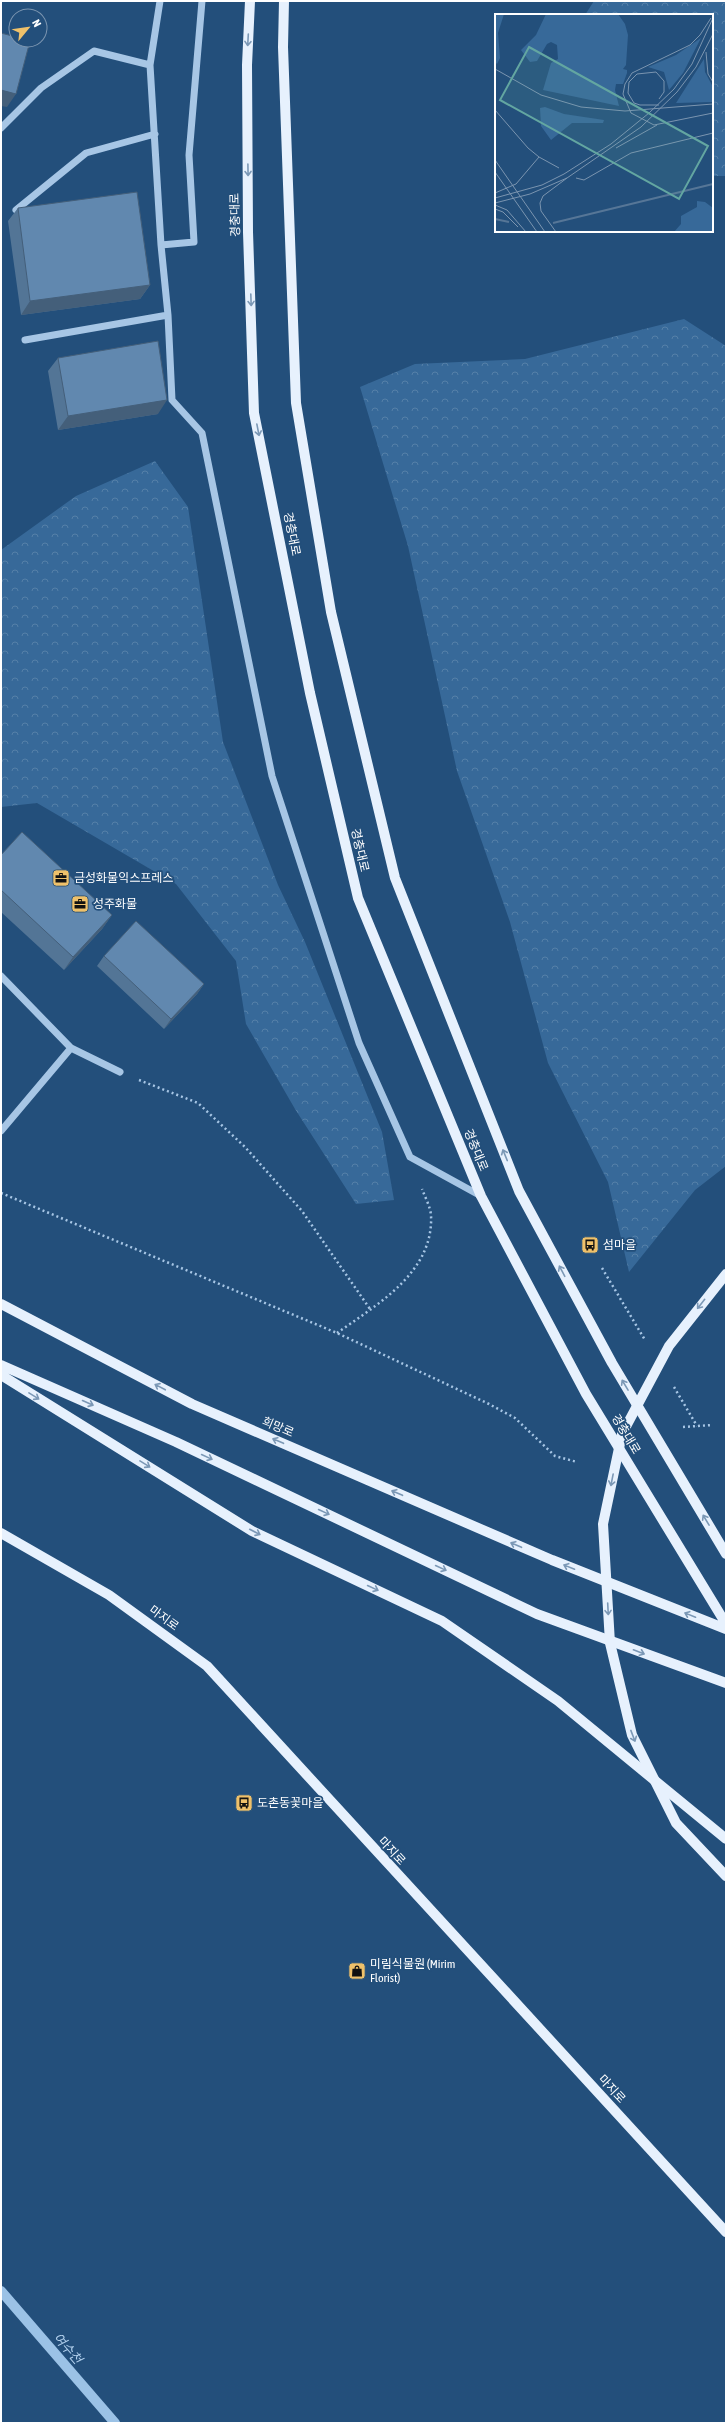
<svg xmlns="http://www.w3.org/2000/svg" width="727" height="2424" font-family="'Asap Condensed','Noto Sans KR',sans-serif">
<defs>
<pattern id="forest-crowns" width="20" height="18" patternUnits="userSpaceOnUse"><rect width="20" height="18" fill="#376999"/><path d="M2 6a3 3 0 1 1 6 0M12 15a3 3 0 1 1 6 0" fill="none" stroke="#5580a8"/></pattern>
</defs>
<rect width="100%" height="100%" fill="#234f7b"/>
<path fill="url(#forest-crowns)" d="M594,1H726V176H712V15H585Z
M684,319L726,346V1166L695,1190L629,1272L608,1182L548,1063L510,922L457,771L408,546L360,387L415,364L525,359Z
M155,461L188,507L223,742L278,885L305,942L382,1132L394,1200L356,1204L295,1109L246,1024L236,961L176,884L37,803L1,807V550L76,496Z"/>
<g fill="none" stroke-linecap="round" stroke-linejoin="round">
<path stroke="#9bc2e6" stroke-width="10" d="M1,2291L115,2423"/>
<path stroke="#a7c6e5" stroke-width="2.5" stroke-dasharray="2 3" stroke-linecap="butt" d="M139,1080L198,1103L245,1147L302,1211L370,1309
M1,1193L337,1333L489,1404L515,1418L555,1456L577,1462
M602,1268L645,1340
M337,1333C378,1304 434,1272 431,1215C430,1206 425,1197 422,1189
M674,1387L697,1426
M683,1427L712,1425"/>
<path stroke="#a7c6e5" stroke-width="7" d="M150,65L160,1
M1,128L41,88L94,51L150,65L161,245L194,242L189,155L202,1
M16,210L86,153L155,134
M168,315L172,400L202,433L272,776L359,1043L410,1157L481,1196
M25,340L168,315L161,245
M1,976L71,1048
M1,1131L71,1048L120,1072"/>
<path stroke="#e7f1fd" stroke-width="10" d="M250,1L247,65L248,232L254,413L310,693L358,898L481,1196L586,1394L726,1624
M284,1L283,47L296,403L331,612L395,878L519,1191L612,1363L726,1554
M1,1304L192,1404L552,1560L726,1629
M1,1365L176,1442L537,1614L726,1683
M1,1375L252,1531L442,1621L558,1701L726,1839
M1,1533L109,1595L207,1666L726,2232"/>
<path stroke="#e7f1fd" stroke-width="10" d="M726,1274L669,1346L622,1434L603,1524L610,1643L632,1735L676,1823L726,1876"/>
</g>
<path fill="#537596" d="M18,208L150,285L140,299L21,315L8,221Z
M58,358L158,414L58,430L48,371Z
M1,855L112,915L102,929L64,970L1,912Z
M104,956L204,984L197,994L164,1029L97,966Z"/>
<path fill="#445f7a" d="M1,90L16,94L7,107L1,106Z
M150,285L140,299L21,315L30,301Z
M167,400L158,414L58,430L68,416Z
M112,915L102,929L64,970L73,957Z
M204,984L197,994L164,1029L171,1019Z"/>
<path fill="#6188af" stroke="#445f7a" d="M1,33L16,37V40H27L30,41L16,94L1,90Z
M137,192L150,285L30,301L18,208Z
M158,341L167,400L68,416L58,358Z
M22,832L112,915L73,957L1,890V855Z
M136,921L204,984L171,1019L104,956Z"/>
<defs><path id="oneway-shaft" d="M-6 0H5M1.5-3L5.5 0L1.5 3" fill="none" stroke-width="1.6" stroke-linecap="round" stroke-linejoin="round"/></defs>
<g stroke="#7b98b6">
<use href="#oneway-shaft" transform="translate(248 40) rotate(93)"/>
<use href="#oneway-shaft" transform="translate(248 170) rotate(89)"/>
<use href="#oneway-shaft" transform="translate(251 300) rotate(88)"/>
<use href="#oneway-shaft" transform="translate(258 430) rotate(79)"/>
<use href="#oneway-shaft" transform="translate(505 1155) rotate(-112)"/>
<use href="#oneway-shaft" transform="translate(562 1271) rotate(-118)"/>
<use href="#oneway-shaft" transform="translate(701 1304) rotate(128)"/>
<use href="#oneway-shaft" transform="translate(625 1385) rotate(-121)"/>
<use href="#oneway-shaft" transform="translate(160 1387) rotate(-152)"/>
<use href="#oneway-shaft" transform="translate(34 1396) rotate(32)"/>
<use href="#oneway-shaft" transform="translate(88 1403) rotate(24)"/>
<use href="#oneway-shaft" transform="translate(278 1441) rotate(-157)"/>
<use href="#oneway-shaft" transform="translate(207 1457) rotate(25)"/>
<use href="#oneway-shaft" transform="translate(145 1464) rotate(32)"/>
<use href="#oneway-shaft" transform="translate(612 1480) rotate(101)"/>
<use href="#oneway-shaft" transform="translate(397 1493) rotate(-157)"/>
<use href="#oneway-shaft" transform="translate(324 1512) rotate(25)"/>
<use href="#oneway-shaft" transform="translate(706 1520) rotate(-121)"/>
<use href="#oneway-shaft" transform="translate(255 1532) rotate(27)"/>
<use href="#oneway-shaft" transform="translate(516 1545) rotate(-157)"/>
<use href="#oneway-shaft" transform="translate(569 1567) rotate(-158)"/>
<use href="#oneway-shaft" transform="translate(441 1568) rotate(25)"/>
<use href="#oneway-shaft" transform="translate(373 1588) rotate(25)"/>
<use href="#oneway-shaft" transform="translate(608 1609) rotate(87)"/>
<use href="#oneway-shaft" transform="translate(690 1615) rotate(-158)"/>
<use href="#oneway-shaft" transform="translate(639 1652) rotate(21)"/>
<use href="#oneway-shaft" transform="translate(633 1736) rotate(69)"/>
</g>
<defs>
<symbol id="office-square" viewBox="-11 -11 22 22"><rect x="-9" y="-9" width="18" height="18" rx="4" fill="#efc16a" stroke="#234f7b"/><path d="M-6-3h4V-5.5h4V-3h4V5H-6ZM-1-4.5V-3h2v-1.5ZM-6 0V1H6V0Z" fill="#111"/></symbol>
<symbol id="bus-square" viewBox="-11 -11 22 22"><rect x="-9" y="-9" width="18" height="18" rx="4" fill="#efc16a" stroke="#234f7b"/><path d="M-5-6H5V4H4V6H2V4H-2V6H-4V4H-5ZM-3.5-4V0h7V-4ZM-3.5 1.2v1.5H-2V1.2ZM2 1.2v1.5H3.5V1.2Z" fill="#111"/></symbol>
<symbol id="shop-square" viewBox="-11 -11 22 22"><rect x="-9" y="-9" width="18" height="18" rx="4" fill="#efc16a" stroke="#234f7b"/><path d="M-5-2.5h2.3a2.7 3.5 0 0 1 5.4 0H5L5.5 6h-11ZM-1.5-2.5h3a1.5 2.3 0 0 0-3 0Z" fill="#111"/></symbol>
</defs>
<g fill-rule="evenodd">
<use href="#office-square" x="51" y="868" width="20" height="20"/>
<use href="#office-square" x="70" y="894" width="20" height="20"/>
<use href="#bus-square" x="580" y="1235" width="20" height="20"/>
<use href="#bus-square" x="234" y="1793" width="20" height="20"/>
<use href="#shop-square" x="347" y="1961" width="20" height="20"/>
</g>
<g text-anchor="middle" stroke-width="3.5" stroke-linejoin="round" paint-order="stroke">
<g font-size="12" fill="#fff" stroke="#234f7b">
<text transform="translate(235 215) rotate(-91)" y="4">경충대로</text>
<text transform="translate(292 534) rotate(79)" y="4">경충대로</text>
<text transform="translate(360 850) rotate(77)" y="4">경충대로</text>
<text transform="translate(476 1150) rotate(68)" y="4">경충대로</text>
<text transform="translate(278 1427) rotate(23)" y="4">희망로</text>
<text transform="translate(626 1434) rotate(59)" y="4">경충대로</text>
<text transform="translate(164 1618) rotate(36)" y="4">마지로</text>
<text transform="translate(392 1851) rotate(47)" y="4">마지로</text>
<text transform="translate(612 2089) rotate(47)" y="4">마지로</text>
</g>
<g font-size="12" fill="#fff" stroke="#234f7b" text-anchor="start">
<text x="74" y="882">금성화물익스프레스</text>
<text x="93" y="908">성주화물</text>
<text x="603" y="1249">섬마을</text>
<text x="257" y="1807">도촌동꽃마을</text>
<text x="370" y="1968">미림식물원 (Mirim<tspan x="370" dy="14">Florist)</tspan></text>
</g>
<g font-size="13" font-style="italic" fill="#b2d0ed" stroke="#234f7b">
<text transform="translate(68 2348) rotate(49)" y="5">여수천</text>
</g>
</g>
<g transform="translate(495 14)">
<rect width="218" height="218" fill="#234f7b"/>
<path d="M206,24L188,59L174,76L169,58L153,53L181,41ZM209,45L210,58L218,73V88L181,89Z" fill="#376999"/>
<path d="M0,0H9L3,19L5,44L2,50L0,48ZM51,0H123L130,10L133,21L131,51L128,55L132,56V59L128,70H121L120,76L124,92L48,76L56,49L63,45L62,31L56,28L52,30L42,47L35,48L26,36L41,21ZM50,93L69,100L109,106L108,109H77L56,126L46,112L45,94ZM202,187L210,188L218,194V218H179L186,210V202L202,193Z" fill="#376999"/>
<path fill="none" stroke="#567697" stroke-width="2" d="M0,205L14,208M58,209L218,170"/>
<path fill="none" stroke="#7b95b0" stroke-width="1" d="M216,4L205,21L195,31L137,59L130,70L128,80L136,99L159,111L218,99M211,38L213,60L218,68M0,55L46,81L86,93L130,97L218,90M164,91H145L139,89L133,79L134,68L142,60L161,58L169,67V78L164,85M0,96L33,134L44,143L64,154M121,134L162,111M0,146L50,218M0,158L42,218M81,164L89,166L136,139L218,119M0,179L21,170L44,143M0,184L47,171L69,160L116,130L154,99L179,75L197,50L218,4M0,189L35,180L72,164L146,113L182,78L201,53L218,20M0,191L12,196L31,218M0,195L8,198L23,213M61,218L46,197L45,189L48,182L72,164"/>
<path fill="#63a6a1" fill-opacity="0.15" stroke="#63a6a1" stroke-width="2" d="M34,33L213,132L184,185L5,86Z"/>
<rect width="218" height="218" fill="none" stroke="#fff" stroke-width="2"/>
</g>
<rect width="727" height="2424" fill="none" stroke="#ffffff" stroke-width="4"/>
<g transform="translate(28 28) rotate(61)"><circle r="19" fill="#234f7b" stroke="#7b95b0"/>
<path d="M0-3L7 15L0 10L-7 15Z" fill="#efc16a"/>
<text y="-6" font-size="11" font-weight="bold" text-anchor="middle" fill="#ffffff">N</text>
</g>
</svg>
